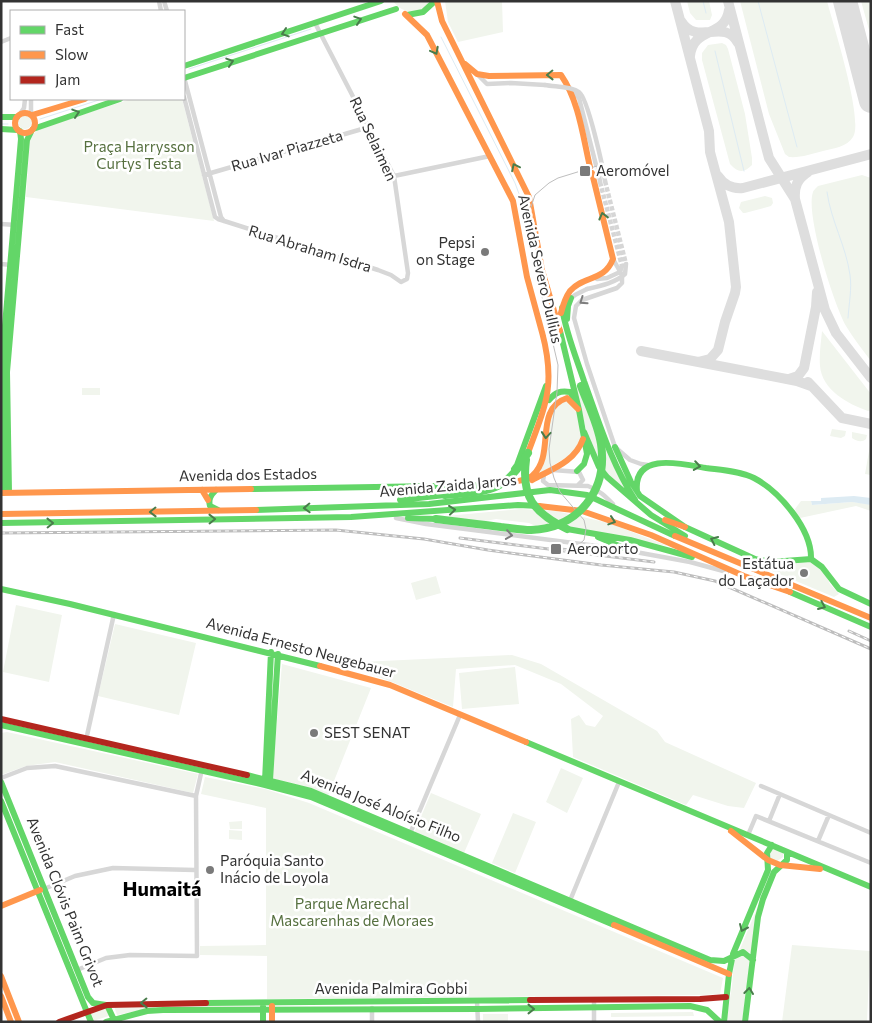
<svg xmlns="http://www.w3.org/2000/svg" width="872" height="1023" font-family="Commissioner,sans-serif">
<rect width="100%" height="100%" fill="#fff"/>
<path fill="#f1f5ed" d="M393,1H431C421,15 403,15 393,1Z
M445,1H502L503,32L458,42L448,22Z
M687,1H709L712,15L710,20H696L690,13Z
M740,1H827C833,24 864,120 853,137C847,147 834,148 823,151C812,154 800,158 789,157L785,154L769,114Z
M861,1H871V37Z
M722,43L726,45L728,49L745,114L752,158V165C744,173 738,173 730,164L702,60V53L708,45Z
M131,99H182L214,221L26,197L30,138L38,129Z
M18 122a7 7 0 1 1 14 0a7 7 0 1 1-14 0Z
M862,175L871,178V361C862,349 853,338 846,326C834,305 805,214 813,192C813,191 817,187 818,186Z
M765,196L772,198L773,203L771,206L745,213H743L739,208L741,202Z
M822,331L871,394V410L868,411C848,404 822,390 820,366C819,355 821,342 822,331Z
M583,386L625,488L608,475L589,442L576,388Z
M82,388H100V395H82Z
M563,401L569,402L578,412L581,439L577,451L530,479L543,466L551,413Z
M832,429L846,431L845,436L841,438L830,436Z
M852,432L867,435L866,439C862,443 856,441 852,438Z
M871,440V475L865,474Z
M801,501H811L812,505L852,502L869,504L871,505V511L856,506L800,518L797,515L795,509Z
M521,509L556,511L609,523L668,546L569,527L540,528L529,523L496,519L480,522L436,517Z
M762,562H812L823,570L830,584L839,594L834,597L760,566Z
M436,576L441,593L416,600L411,583Z
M16,605L62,615L49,682L3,672Z
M115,624L196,643L179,715L98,696Z
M512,655L541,664L657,731L665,742L756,783L744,808L728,806L693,795L686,805L573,757L571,719L579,715L586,725L595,727L603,716L561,684L515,665L456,669L453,707L387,680L339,663Z
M282,664L371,688L328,796L272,778Z
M515,667L519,704L462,709L459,673Z
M7,732L198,774L193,793L55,762L26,766L1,775V733Z
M561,768L583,778L567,813L546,802Z
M205,777L265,789L309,803L723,978L720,994L702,995L267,999V956L200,955V946L266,945V808L201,794Z
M431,793L481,814L464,853L414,833Z
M513,813L536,822L515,873L492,863Z
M242,821V829H230L229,822Z
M229,830L242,831V840L229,839Z
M776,849L783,852V857L776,862L770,859L769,854L772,850Z
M758,906L751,953L740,949Z
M792,945L870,951L867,1022H782Z
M737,955H744L748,958L750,963L742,1022H726L732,986L734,961Z
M261,1005V1008L146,1009L117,1015L114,1006Z
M106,1008L109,1016L93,1021L90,1013Z
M693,1012L694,1016L611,1017V1013Z
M483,1014H508V1022H483Z"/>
<path fill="#ddebf3" d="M854,496L871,498V505L852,502L812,505L811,501H821V498Z"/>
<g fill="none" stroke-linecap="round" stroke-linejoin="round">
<path stroke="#ddebf3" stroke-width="1" d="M703,1L706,13
M758,1L797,147
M441,37L515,183L522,202L525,222
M715,51L744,171
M189,69L311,29
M40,119L102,99
M1,124H8
M827,192C831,221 846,246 850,275C852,288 849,304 848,318"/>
<path stroke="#dedede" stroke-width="10" d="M675,1L709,131L710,152L729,222L736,287L735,293L725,322L718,350L710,359L698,362
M728,1L769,158L795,199L825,310L836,333L871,378
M681,21C697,47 724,17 738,43
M690,56C693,26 725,38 729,10
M718,176C724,185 732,189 743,188L871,154
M795,199C794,187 797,179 808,172
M641,351L797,381L811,386
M789,379L798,376L804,368L816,307L817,292
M808,382L842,418L871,424"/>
<path stroke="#dedede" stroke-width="24" d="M845,1L871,101"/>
<path stroke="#d6d6d6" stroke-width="4.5" stroke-dasharray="4.5 2" stroke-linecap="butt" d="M605,181L626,264
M600,182L622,266"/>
<path stroke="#d7d7d7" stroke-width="4.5" d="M159,1L161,11
M164,1L167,11
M1,42L11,38
M477,74L487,84L511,83L545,85
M184,77L221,217L224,221
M574,92L579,98L596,165
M184,97L215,217L218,219L378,270L391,275L401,282L407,279L408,273L394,176L315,23
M31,99V114
M20,114L24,108L25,99
M598,169L600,182
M204,175L369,127
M394,176L490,156
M1,224L16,225
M613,259L622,275V283L617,288L582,300L576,306L574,318L587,364L615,447L630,460L641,464L648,465
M1,264L12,265
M597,279L607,278L620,272L622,266
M569,300L575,295L587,289
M553,470L579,472L583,480L578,485
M544,475L543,481L548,485L588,486C599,490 605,496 613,504
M396,518L426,524L620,549
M630,551L690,562L727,572
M86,740L114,614
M1,778L27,768L55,766L196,796
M761,786L871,833
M769,821L780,794
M748,835L756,816L871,863
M409,836L460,715
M818,841L829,815
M44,889L75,876L113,868L195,870
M569,903L619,782
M77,970L106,958L130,955L197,956L196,796L202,769
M594,1000V1022
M477,1002L478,1022
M372,1008V1022"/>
<path stroke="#63d668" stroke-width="6" d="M407,15L423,12L435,1
M184,66L381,1
M184,78L396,9
M1,117H17
M1,129L18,130
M33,129L120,99
M562,308C566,333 576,357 584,381C599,422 611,463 635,500
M567,319L568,306L571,298
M560,331L579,410L587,454L584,464L577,471
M549,400C555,393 560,390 570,392L574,399
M584,432L599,467L607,477L651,515L685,536
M615,447L631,482L640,496L685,527L755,559L771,562L811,559L822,567L839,589L871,604
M514,469L517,465L546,386
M251,489L496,485L499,483
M216,490C211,495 208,499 210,506L218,510
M637,491C633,451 683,464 706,468C721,470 740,471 754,478C779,491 812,529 811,559
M9,492L7,372L27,140L31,132
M3,493L1,372L21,139L20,131
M400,500L445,495
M256,510L429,504L550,490L587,495L675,536
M408,518L436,519
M1,523L351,517L518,505L539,506
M567,529L630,540L692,557
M598,537L631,551
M1,589L70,604L320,666
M790,592L871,627
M1,725L265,785L311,797L614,925
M526,742L871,887
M247,775L311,791L710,960L724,961L743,952L753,960
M265,781L271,652
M1,782L88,997L93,1003L106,1005
M268,782L270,780L278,654
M1,801L91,1022
M206,1003L530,1000
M107,1005L115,1022
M263,1007V1022
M106,1022L147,1011L163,1010L477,1009L690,1006L707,1010L720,1022
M724,1022L729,974L733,954L768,870L767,853L772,845
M745,1022L758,917L763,899L774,872L787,860V852"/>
<path stroke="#ff974d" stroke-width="6" d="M437,1L442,21L529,197L542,270L560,331
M405,14L427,35L513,201L527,277L543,336
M465,64L477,74L489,76L561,75C579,101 583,137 590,167
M15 123a10 10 0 1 1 20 0a10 10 0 1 1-20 0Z
M32,115L85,99
M561,313C563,305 565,298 570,291C584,275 604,282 613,259L592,173
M528,453C546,404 556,385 542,332
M532,480C552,469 575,462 583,439
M503,483C512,481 526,482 533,475C556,454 533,409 567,398L578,409
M202,490L208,500
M1,493L251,489
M539,506L582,511L651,535L744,576L790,592
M1,514L256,510
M665,520L685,527
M675,536L871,618
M320,666L390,685L526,742
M731,831L768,860L780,865L820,869
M1,906L40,890
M614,925L729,974
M1,976L19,1022
M1,996L11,1022
M272,1006V1022"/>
<path stroke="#b3261e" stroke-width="6" d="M1,719L247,775
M530,1000L700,999L726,997
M59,1022L107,1005L206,1003"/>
<path stroke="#bebebe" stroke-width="1" d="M550,547L570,549L576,547L584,540L586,529L584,520L560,492L554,478L550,463L549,449L557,392L558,365L529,241L528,216L535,195L549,183L558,178L597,166"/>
<defs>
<path id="rail" d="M1,533L336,530L424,539L488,550L601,565L674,572L715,581L871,649
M460,538L654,562
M849,631L871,641"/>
</defs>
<use href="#rail" stroke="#bebebe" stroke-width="3"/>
<use href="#rail" stroke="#fff" stroke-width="1" stroke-dasharray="4" stroke-linecap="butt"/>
<path stroke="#d7d7d7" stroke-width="4.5" d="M545,85C555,87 570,86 579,92C588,98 603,168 605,181
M587,289C600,286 615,283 625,274L626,264"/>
<path stroke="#63d668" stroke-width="8" d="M526,460C521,497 534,513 567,529
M445,495C488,491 504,494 528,453
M436,519C458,522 479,524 501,527C511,528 521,530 531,530C579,528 608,490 601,444C598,424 588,405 581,386"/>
</g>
<defs><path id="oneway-chevron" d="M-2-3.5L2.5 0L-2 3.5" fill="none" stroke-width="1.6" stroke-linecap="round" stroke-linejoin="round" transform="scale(1.25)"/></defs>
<g stroke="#497c4b">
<use href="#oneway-chevron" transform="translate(358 20) rotate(-18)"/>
<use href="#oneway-chevron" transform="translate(285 33) rotate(162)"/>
<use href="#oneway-chevron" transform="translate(435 51) rotate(62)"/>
<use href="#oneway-chevron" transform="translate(230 62) rotate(-18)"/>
<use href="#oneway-chevron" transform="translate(550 75) rotate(179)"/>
<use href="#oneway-chevron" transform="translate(76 113) rotate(-18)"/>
<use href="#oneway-chevron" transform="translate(515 167) rotate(-116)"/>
<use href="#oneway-chevron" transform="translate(603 216) rotate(-104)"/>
<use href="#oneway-chevron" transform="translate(546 435) rotate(95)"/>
<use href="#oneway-chevron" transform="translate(697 466) rotate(9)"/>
<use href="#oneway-chevron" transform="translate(307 508) rotate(178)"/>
<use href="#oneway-chevron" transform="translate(452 510) rotate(-6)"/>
<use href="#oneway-chevron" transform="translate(153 512) rotate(179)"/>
<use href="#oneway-chevron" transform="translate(212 519) rotate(-1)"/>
<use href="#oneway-chevron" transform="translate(612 521) rotate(18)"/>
<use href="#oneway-chevron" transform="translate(50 523) rotate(-1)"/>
<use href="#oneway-chevron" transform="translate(714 540) rotate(-155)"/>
<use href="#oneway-chevron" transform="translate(822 606) rotate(23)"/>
<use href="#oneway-chevron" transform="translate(743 928) rotate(114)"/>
<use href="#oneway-chevron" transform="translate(749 991) rotate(-83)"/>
<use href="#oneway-chevron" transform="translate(144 1003) rotate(179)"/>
<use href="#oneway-chevron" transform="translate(531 1009)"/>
</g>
<g stroke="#7d7d7d">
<use href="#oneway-chevron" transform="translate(583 301) rotate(145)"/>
<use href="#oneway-chevron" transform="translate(509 535) rotate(8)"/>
</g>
<g fill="#7a7a7a" stroke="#fff" stroke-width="2">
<rect x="579" y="165" width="12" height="12" rx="2.5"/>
<circle cx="485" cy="252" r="5"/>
<rect x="550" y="543" width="12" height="12" rx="2.5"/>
<circle cx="804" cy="573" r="5"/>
<circle cx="314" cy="733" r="5"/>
<circle cx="210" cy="870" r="5"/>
</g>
<g text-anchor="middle" stroke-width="5" stroke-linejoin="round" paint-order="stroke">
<g font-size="15" fill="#333" stroke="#fff">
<text transform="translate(373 139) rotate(65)" y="5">Rua Selaimen</text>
<text transform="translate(287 151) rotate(-16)" y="5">Rua Ivar Piazzeta</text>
<text transform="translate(310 249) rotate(17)" y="5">Rua Abraham Isdra</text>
<text transform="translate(540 269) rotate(77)" y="5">Avenida Severo Dullius</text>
<text transform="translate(248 475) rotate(-1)" y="5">Avenida dos Estados</text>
<text transform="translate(448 486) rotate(-5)" y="5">Avenida Zaida Jarros</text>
<text transform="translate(301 648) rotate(15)" y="5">Avenida Ernesto Neugebauer</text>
<text transform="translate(381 806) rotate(22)" y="5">Avenida José Aloísio Filho</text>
<text transform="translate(65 902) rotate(68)" y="5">Avenida Clóvis Paim Grivot</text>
<text x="391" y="994">Avenida Palmira Gobbi</text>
</g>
<g font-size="15" fill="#56703f" stroke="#fff">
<text x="139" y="152">Praça Harrysson<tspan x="139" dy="17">Curtys Testa</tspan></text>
<text x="352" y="909">Parque Marechal<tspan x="352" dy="17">Mascarenhas de Moraes</tspan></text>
</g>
<g font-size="15" fill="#333" stroke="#fff" text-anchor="start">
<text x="596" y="176">Aeromóvel</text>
<text x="475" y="248" text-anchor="end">Pepsi<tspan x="475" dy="17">on Stage</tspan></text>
<text x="567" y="554">Aeroporto</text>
<text x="794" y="569" text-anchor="end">Estátua<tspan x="794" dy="17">do Laçador</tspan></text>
<text x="324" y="738">SEST SENAT</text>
<text x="220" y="866">Paróquia Santo<tspan x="220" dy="17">Inácio de Loyola</tspan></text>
</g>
<g font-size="20" font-weight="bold" fill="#000" stroke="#fff">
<text x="162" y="896">Humaitá</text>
</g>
</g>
<rect width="872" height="1023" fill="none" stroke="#333333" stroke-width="5"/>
<rect x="10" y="10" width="175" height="90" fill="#ffffff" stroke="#adadad"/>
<rect x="20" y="26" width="25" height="8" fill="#63d668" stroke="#adadad"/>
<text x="55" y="35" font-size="15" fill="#333333">Fast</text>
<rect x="20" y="51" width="25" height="8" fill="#ff974d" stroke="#adadad"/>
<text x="55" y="60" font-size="15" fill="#333333">Slow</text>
<rect x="20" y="76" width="25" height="8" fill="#b3261e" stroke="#adadad"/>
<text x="55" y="85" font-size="15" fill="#333333">Jam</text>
</svg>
